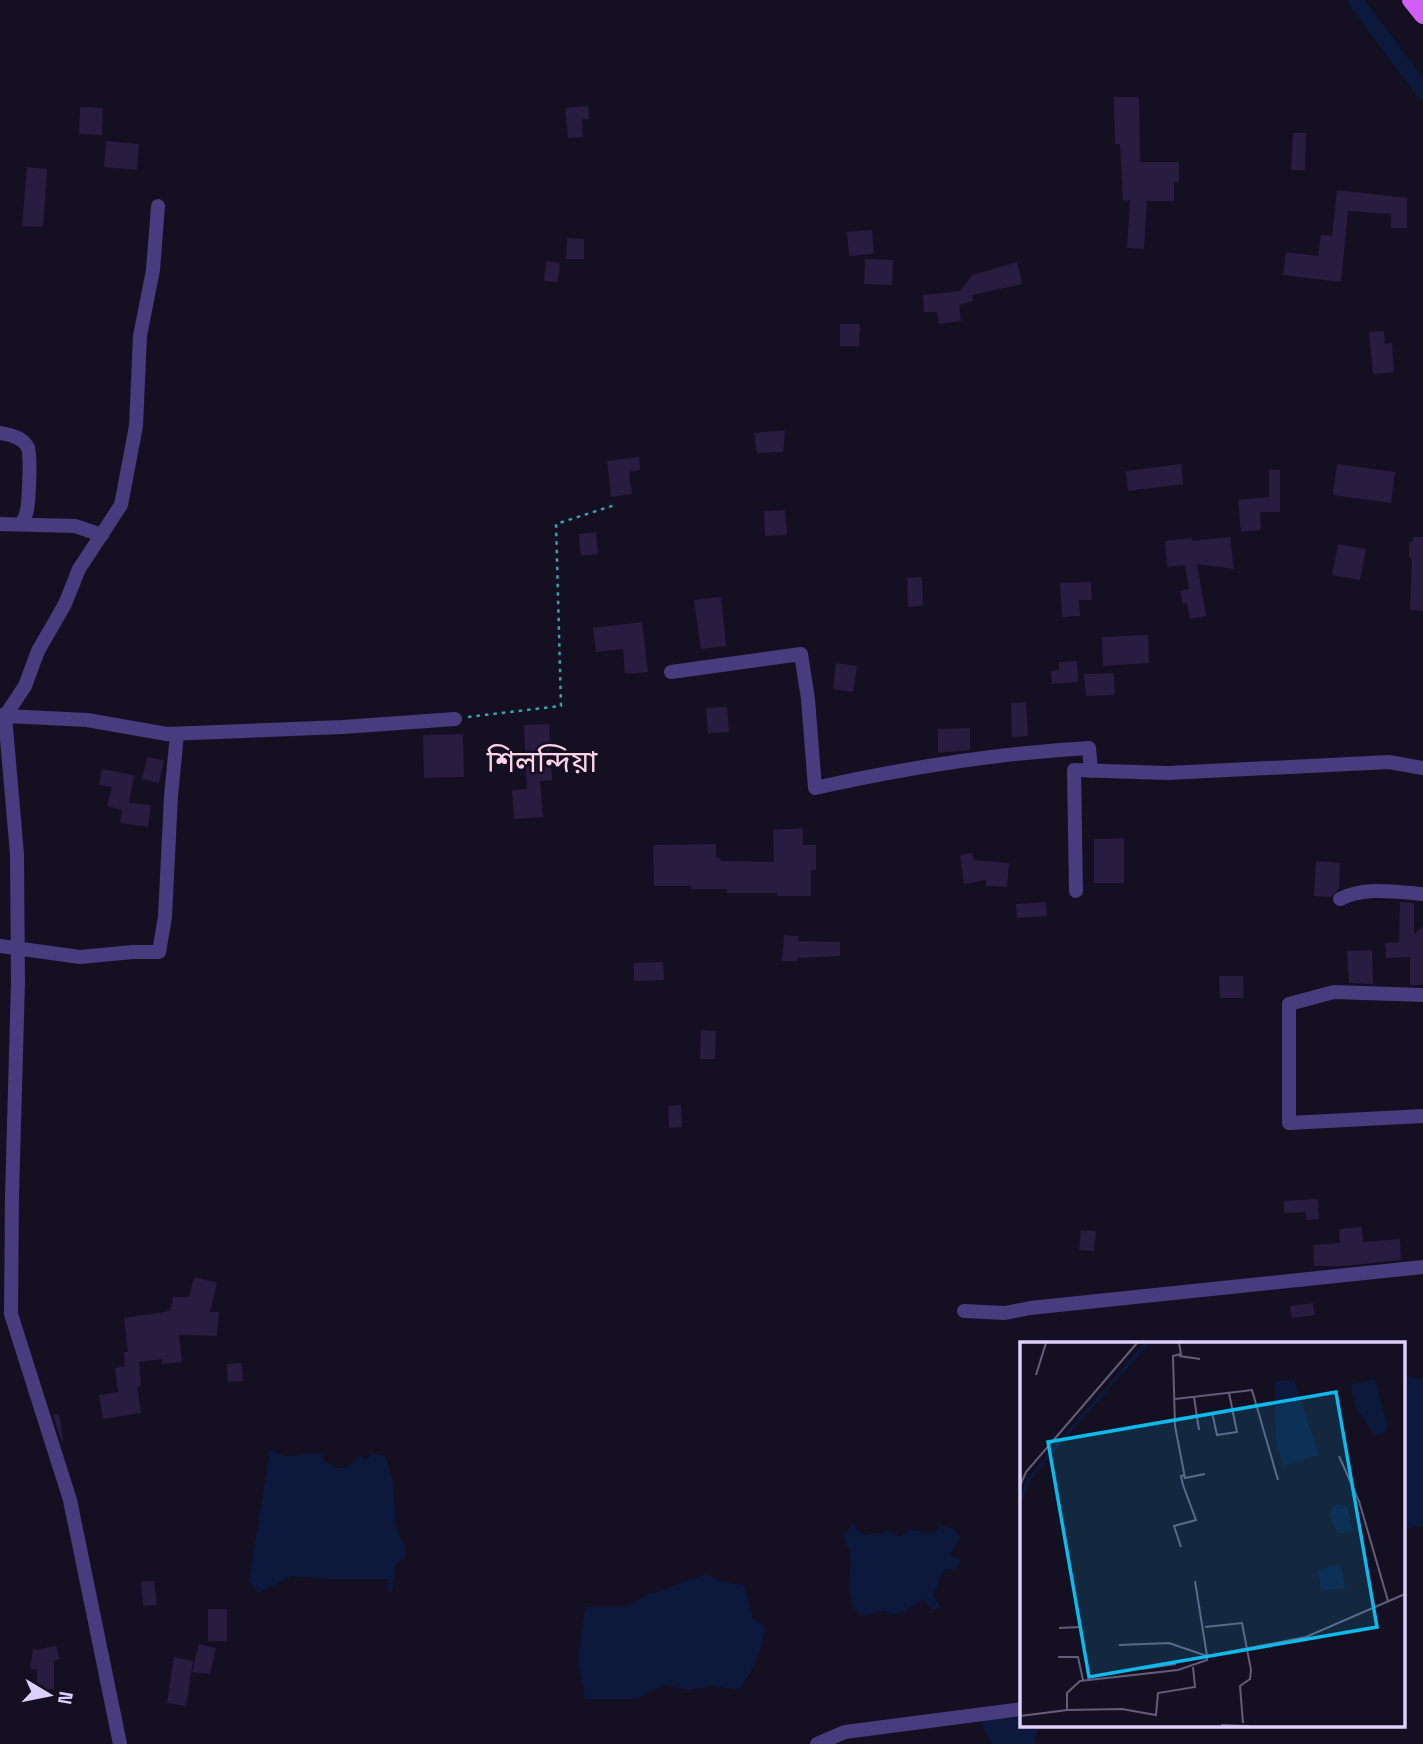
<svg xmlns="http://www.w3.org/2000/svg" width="1423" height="1744" font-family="'Space Grotesk','Noto Sans Bengali',sans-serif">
<rect width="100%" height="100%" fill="#140f21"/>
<path fill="#0c183c" d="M1404,1376L1423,1379V1526L1404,1529Z
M270,1449C287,1463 303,1450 322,1454L323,1461L337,1468H347L357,1456L366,1459L372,1454L385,1456C387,1463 390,1470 392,1477C397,1502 390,1526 406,1547L404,1559L396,1564L392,1592L387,1591L388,1579H329L291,1576L258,1593L249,1581Z
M853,1523L856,1529L865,1535L888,1531L899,1537L909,1529L933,1534L939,1526L953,1528L960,1537L950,1555L960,1559L959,1567L955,1570L945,1569L933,1595L941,1608L931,1610L925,1599L903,1612L893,1614L884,1611L860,1616C843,1598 852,1579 850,1557C850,1550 845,1543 843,1536Z
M706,1574L722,1582L744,1585L753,1619L765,1626C763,1651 754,1669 739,1690L712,1686L690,1690L663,1685L635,1699H585L578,1659L585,1607H625L645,1596Z
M1022,1717V1725H1034L1038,1730L1034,1738L1038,1744H992L984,1731L982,1720Z"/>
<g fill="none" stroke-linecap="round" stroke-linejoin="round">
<path stroke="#0c183c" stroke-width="16" d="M1355,0L1423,91"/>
</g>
<path fill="#281c41" d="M1114,97H1139L1140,162H1179V182H1174V201H1147L1144,249L1127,248L1130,200L1123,201L1120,144H1115Z
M588,106L589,119H582L583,137L568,138L565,108Z
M80,107L103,108L102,135L79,134Z
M1293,133H1306L1305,170H1291Z
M106,141L139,144L137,170L104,167Z
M27,167L47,169L43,227L22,226Z
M1337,190L1407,198V228H1391V214L1348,211L1341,282L1283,275L1286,252L1318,256L1321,235L1332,236Z
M872,230L874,254L849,256L847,232Z
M567,238L584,239V259H566Z
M865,259L893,260L892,285L864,284Z
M546,261L560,263L558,282L544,281Z
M1017,262L1022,284L972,295L973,301L959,305L961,321L939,324L937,312H924L923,295L960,291L972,275Z
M840,324H860L859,346H840Z
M1384,331L1385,344L1392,343L1394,372L1373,374L1369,332Z
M785,430L783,452L757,453L754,433Z
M639,457L640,470L629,472L632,494L611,497L607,461Z
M1181,464L1183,484L1128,491L1126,471Z
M1337,464L1395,472L1391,503L1333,495Z
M1269,470H1280V512H1260L1261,530L1241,532L1238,500L1269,497Z
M785,510L787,535L765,536L764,511Z
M596,532L598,554L581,556L579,534Z
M1230,537L1234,569L1197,564L1206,616L1190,619L1187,603L1183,604L1180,591L1189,589L1185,565L1167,567L1165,541L1192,538V541Z
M1413,537H1423V611L1410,610L1412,558H1409V542H1412Z
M1338,544L1366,549L1360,580L1332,575Z
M922,577L923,606L908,607L907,578Z
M1091,582L1092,600H1079L1080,616L1062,617L1060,583Z
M721,597L726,646L701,649L694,600Z
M642,622L648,672L625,674L623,649L596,652L593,628Z
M1148,635L1149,663L1103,666L1102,637Z
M1077,661L1078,682L1052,684L1051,671L1059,670V662Z
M836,663L857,666L853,692L833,689Z
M1114,673L1115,695L1086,696L1084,674Z
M1026,702L1028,736L1012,737L1011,703Z
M727,707L729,732L708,733L706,708Z
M549,724L552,780L540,781L543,817L514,819L512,790L527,789L524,725Z
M970,728V750L938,753V729Z
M463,734L464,777L424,778L423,735Z
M147,757L164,760L159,783L142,779Z
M102,769L134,775L129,803L151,805L148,827L120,823L122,810L107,806L112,787L99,785Z
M803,828V845H816V870H811V896H777V893H727V889H691V886H654L653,845L716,844V858H720L721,861L774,862L773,830Z
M1124,838V883H1094V839Z
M972,853L974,860L1009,863L1007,887L986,886V880L964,884L960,855Z
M1316,861L1340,863L1339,889L1331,897L1314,896Z
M1046,902L1047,916L1017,918L1016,904Z
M1400,902L1414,903V934L1423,926V985H1410V957L1386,958L1385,943L1399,942Z
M784,935L799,936L798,941L840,942V956L797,958V961H782Z
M1372,950L1373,984L1349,983L1347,951Z
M663,962L664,980L634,981V963Z
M1219,976H1243L1244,998H1220Z
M701,1030L716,1031L715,1059H700Z
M681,1105L682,1127L669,1128L668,1106Z
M1318,1199L1319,1219L1306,1220V1212L1284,1213V1201Z
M1362,1227L1363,1242L1400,1239L1401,1260L1342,1266H1314L1313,1245L1340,1243L1339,1229Z
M1081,1230L1096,1231L1094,1251L1079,1250Z
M194,1277L217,1283L210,1312H219L217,1336L179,1335L182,1362L162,1364V1359L139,1362L141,1386L137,1387L141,1413L103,1419L99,1395L118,1392L115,1368L125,1366L124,1352H128L124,1318L170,1311L173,1297H189Z
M1313,1303L1315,1315L1292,1318L1290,1306Z
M242,1363L243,1381L228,1382L227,1364Z
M59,1414L63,1441L62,1442L53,1415Z
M154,1581L157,1605L143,1606L141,1582Z
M208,1609H227V1641H208Z
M199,1644L216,1648L210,1674L192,1672Z
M56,1645L60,1659L54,1661V1689H37V1670L30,1669L33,1649L39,1650Z
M174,1657L193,1661L186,1706L167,1703Z"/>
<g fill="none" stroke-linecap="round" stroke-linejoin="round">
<path stroke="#35a4ac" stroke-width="2.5" stroke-dasharray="3.5 5" stroke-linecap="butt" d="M468,717L561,706L556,524L615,505"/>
<path stroke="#473c7d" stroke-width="14" d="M0,433C11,435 23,437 28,448C31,455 29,506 26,514C25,519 24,519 21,523
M0,524L75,526L102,535
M671,672L801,654L808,699L815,788C905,768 997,753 1089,748L1091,771
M0,715L5,716L25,686L38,651L65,604L79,569L121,505L136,426L140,336L153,270L158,206
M1076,891L1074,770L1168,773L1389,762L1423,768
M1340,899C1364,886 1397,892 1423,894
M0,946L80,957L133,952H159L165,917L171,796L177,734
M1423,995L1334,992L1289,1004V1123L1423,1116
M964,1311L1005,1313L1030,1308L1423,1267
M120,1744L70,1500L11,1314L12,1196L18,982L17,854L5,716L87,720L167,734L343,727L455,719
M817,1744L845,1732L1022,1709"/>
<path stroke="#d15ff5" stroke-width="18" d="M1411,0L1423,15"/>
</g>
<g text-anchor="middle" stroke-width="5" stroke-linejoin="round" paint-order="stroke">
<g font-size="30" fill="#fcd3e8" stroke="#140f21">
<text x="542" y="772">শিলন্দিয়া</text>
</g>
</g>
<g transform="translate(1020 1342)">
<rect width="385" height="385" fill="#140f21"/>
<path d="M355,37L368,85L366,90L355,94L336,66L330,43ZM274,38L299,113L263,124L256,101L255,39ZM315,162L327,164L333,189L318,192L309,173ZM313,223L321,224L325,246L301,249L298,229Z" fill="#0c183c"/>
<path fill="none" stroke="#0c183c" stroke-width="3.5" d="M0,160L7,140L28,114L127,1"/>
<path fill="none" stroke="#645d79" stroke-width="2" d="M159,1L161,12L153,14L155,84L165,136L185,132M159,14L180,17M16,33L26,1M174,55L179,88M155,57L232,48L258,138M192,70L197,93L217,90L209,51M319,114L339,159L368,259M0,144L6,130L117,1M161,205L154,184L176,178L163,143L161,134L165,133M175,239L187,314L286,295L385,252M185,285L222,281L231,328L230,337L220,344L223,381M39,286L60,285M38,315H58L63,338M122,327L156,322M47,368L102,367L136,373L138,351L175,345L173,325M0,374L47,368V351L60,339L158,328L187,318V314L149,301L99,303M201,383L229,384"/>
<path fill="#0eb9ec" fill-opacity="0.15" stroke="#0eb9ec" stroke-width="3.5" d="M316,50L357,285L69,335L28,100Z"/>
<rect width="385" height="385" fill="none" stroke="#dcd1fc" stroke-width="3.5"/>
</g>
<g transform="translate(49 1695) rotate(100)" stroke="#140f21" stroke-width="5" paint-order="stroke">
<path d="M0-5L12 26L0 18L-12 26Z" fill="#dcd1fc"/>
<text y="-10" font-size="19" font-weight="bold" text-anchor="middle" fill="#dcd1fc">N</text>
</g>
</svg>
